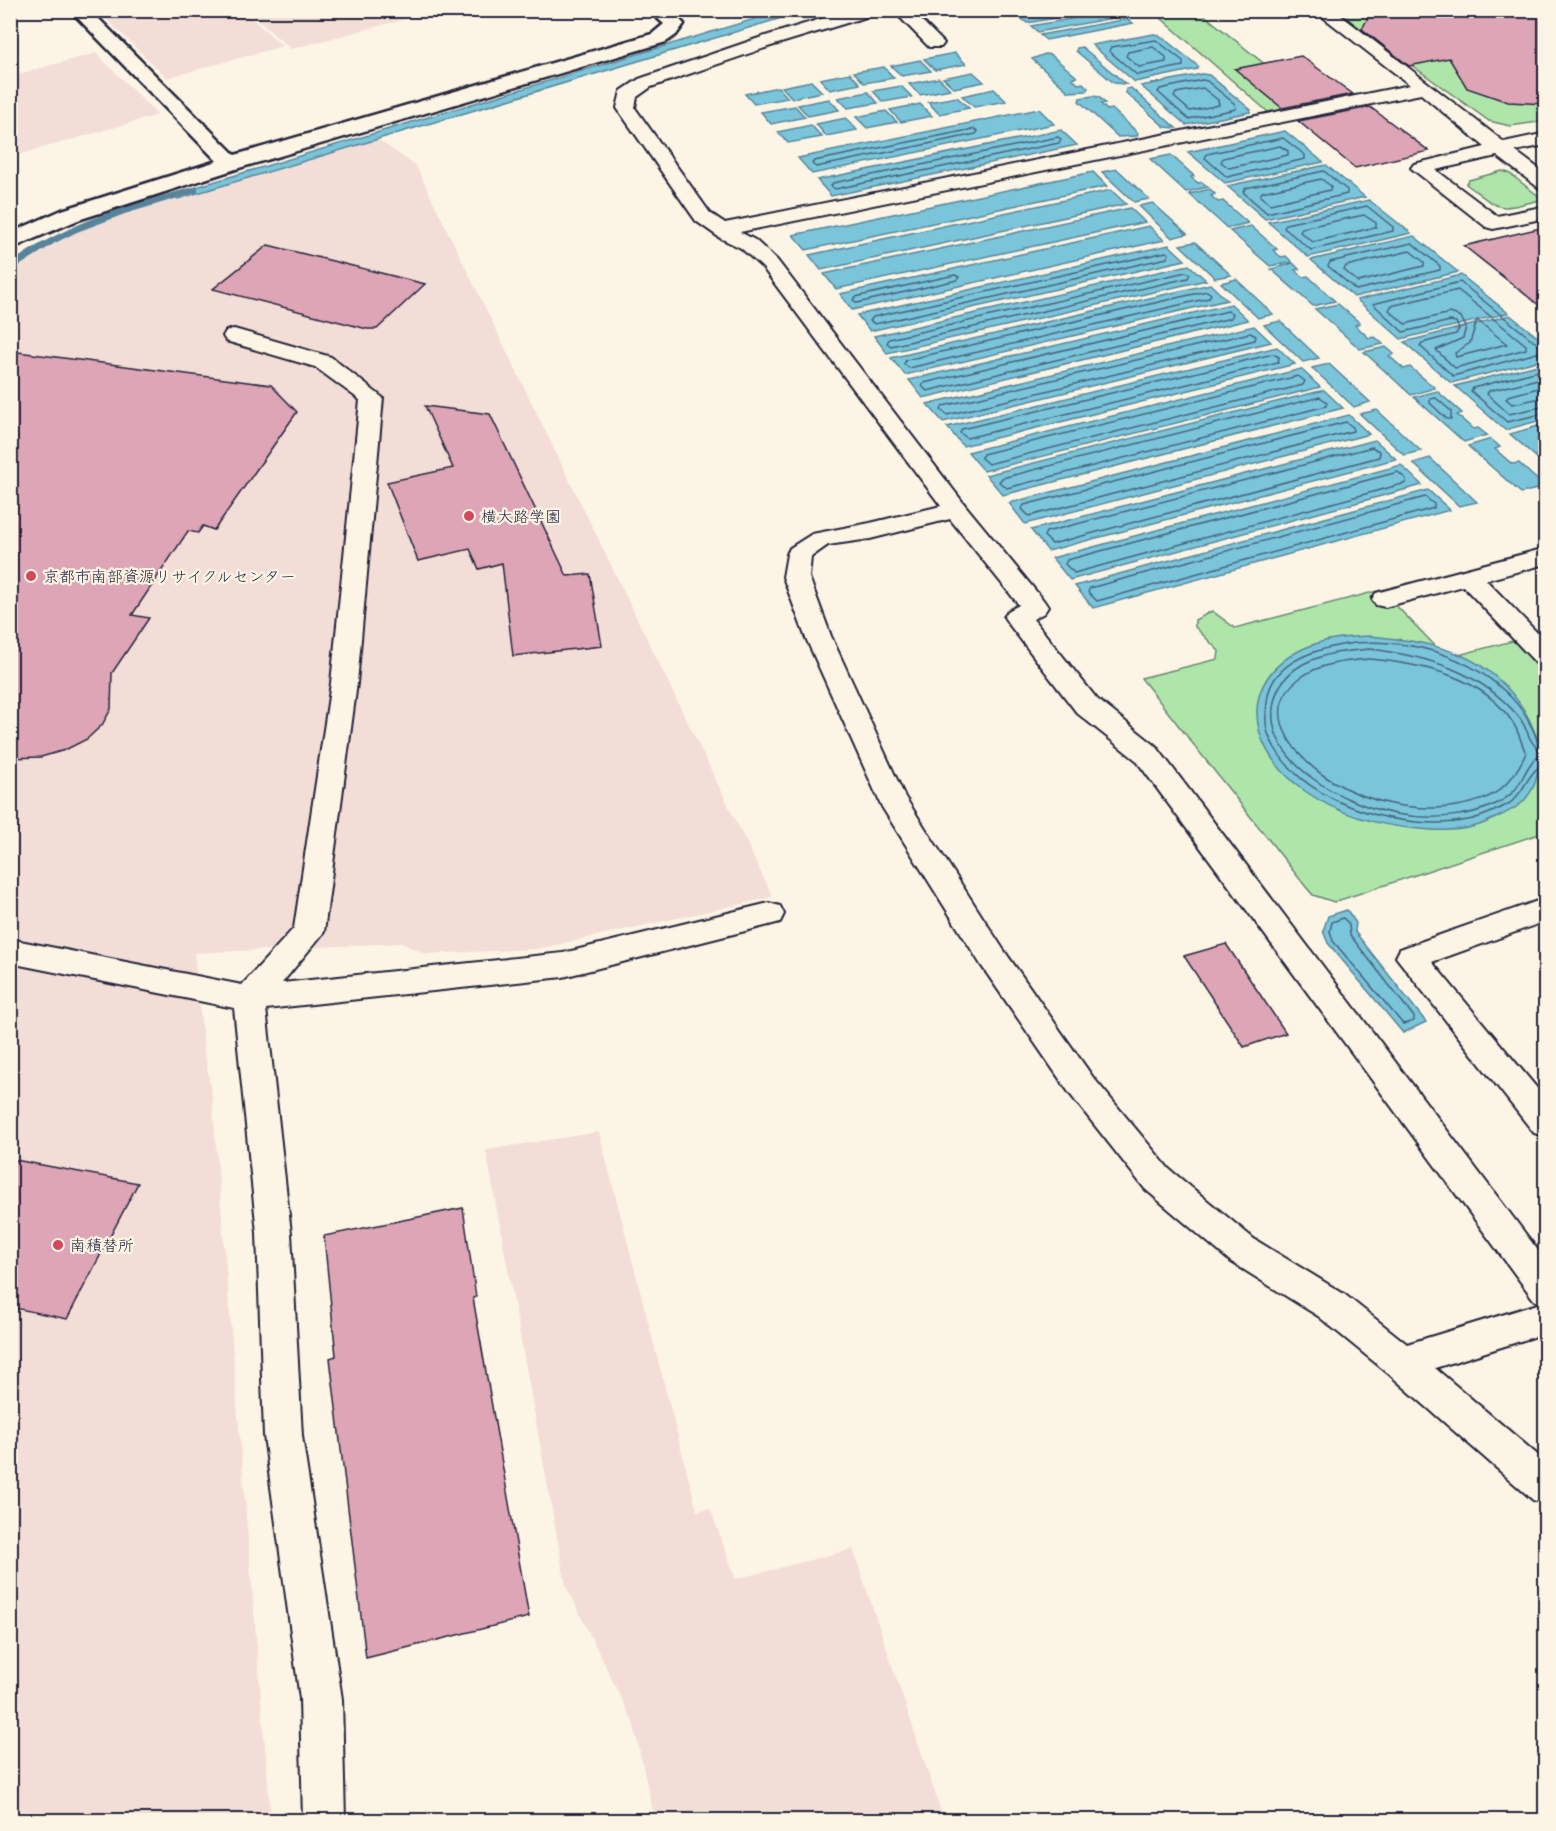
<svg xmlns="http://www.w3.org/2000/svg" width="1556" height="1831" font-family="'Playpen Sans','Klee One',sans-serif">
<rect width="100%" height="100%" fill="#fcf5e5"/>
<filter id="ink" filterUnits="userSpaceOnUse"><feTurbulence type="fractalNoise" baseFrequency=".0167" numOctaves="2"/><feDisplacementMap in="SourceGraphic" scale="12" xChannelSelector="R" yChannelSelector="G"/><feConvolveMatrix kernelMatrix="1 2 1 2 8 2 1 2 1" color-interpolation-filters="sRGB"/></filter>
<g filter="url(#ink)">
<path fill="#f3ddd7" d="M98,11H243L283,46L167,78Z
M247,11H437L291,49Z
M96,53L158,115L11,157V76Z
M377,139L416,166L773,897L537,949L426,954L401,943L194,953L204,1050L212,1096L271,1820H11L10,275L34,255L74,232L151,206Z
M599,1132L697,1511L710,1508L736,1579L853,1549L944,1820H655L633,1722L566,1586L486,1150Z"/>
<path fill="#aee6a9" stroke="#688472" stroke-width="1.5" d="M1153,11H1199L1314,104L1268,112Z
M1343,11H1404L1484,66L1545,77V121L1510,126L1489,121L1342,15Z
M1502,171L1509,173L1540,197V200C1495,211 1502,211 1466,184L1469,180Z
M1381,590L1447,658L1516,640L1545,671V832L1334,902L1313,895L1306,887L1141,678L1218,659L1219,651L1195,627V620L1212,611L1235,628Z"/>
<path fill="#7ac5da" stroke="#57849a" stroke-width="1.5" d="M784,10L805,11L178,199L173,194Z
M1059,11H1097L1027,23L1020,18Z
M1115,11L1124,16L1038,32L1031,26Z
M1127,19L1133,23L1046,40L1040,35Z
M1154,34L1159,35L1198,66L1197,69L1135,82L1092,45Z
M1082,47L1126,84L1114,83L1076,51L1077,48Z
M955,53L966,64L935,70L924,59Z
M1045,54L1051,55L1077,77L1072,78L1078,84L1083,83L1088,88L1086,91L1069,92L1032,59Z
M920,60L931,71L902,76L891,66Z
M884,67L894,78L864,83L854,72Z
M973,72L984,82L954,88L943,78Z
M850,73L860,84L830,90L820,79Z
M1202,74L1209,75L1251,110L1250,112L1186,125L1141,86Z
M939,78L950,89L920,95L909,84Z
M811,81L822,92L792,98L782,87Z
M901,86L912,97L883,102L873,91Z
M778,87L788,98L754,104L745,94Z
M1131,88L1176,128L1165,127L1126,93V89Z
M994,89L1006,101L974,107L962,96Z
M868,92L878,103L848,108L838,98Z
M1093,96L1099,97L1105,103L1101,104L1107,110L1112,109L1138,133L1137,136L1118,137L1079,101L1080,98Z
M957,97L969,108L939,114L928,102Z
M829,99L839,110L808,116L798,105Z
M920,104L932,116L901,122L890,110Z
M795,106L805,117L771,124L761,112Z
M1039,109L1054,124L812,174L798,158Z
M886,111L897,122L867,128L856,117Z
M846,118L857,130L826,136L816,124Z
M811,125L822,137L788,143L778,132Z
M1061,130L1077,145L831,196L817,180Z
M1285,131L1323,162L1225,183L1188,152Z
M1171,155L1194,176L1191,177L1198,183L1202,182L1208,187L1186,192L1150,159Z
M1326,165L1365,197L1265,219L1227,186Z
M1117,169L1149,199L1134,202L1102,172Z
M1093,172L1107,186L806,250L793,235Z
M1210,189L1215,194L1211,196L1218,202L1223,201L1248,223L1227,228L1189,194Z
M1111,190L1126,204L821,270L809,255Z
M1369,200L1411,233L1308,257L1268,222Z
M1153,203L1187,234L1172,238L1139,206Z
M1130,208L1145,222L836,289L824,274Z
M1149,226L1164,240L852,310L840,294Z
M1251,226L1277,249L1273,250L1281,257L1286,256L1292,262L1270,266L1230,231Z
M1414,236L1458,272L1354,297L1311,260Z
M1195,242L1231,275L1215,278L1180,245Z
M1169,245L1185,260L870,331L857,315Z
M1293,263L1299,269L1295,270L1303,277L1308,276L1335,301L1313,306L1271,269Z
M1189,265L1206,280L887,353L874,336Z
M1461,275L1508,313L1401,339L1357,300Z
M1236,279L1273,314L1258,318L1221,283Z
M1210,284L1227,300L905,375L891,358Z
M1231,304L1248,320L923,398L909,380Z
M1338,304L1360,323L1355,325L1369,338L1375,337L1383,344L1360,349L1315,309Z
M1510,315L1545,343V359L1451,383L1404,342Z
M1280,321L1319,358L1303,362L1264,325Z
M1254,326L1271,342L943,422L927,404Z
M1277,347L1295,364L963,446L947,427Z
M1386,347L1394,354L1389,356L1404,369L1410,367L1435,388L1411,395L1364,352Z
M1545,363V419L1505,430L1455,386Z
M1329,364L1370,402L1354,407L1312,368Z
M1301,369L1320,387L984,471L968,452Z
M1324,390L1343,408L1003,495L986,475Z
M1437,391L1462,413L1457,415L1473,429L1478,428L1487,435L1464,442L1414,397Z
M1377,410L1421,451L1404,455L1360,414Z
M1349,415L1369,434L1025,524L1009,503Z
M1545,424H1546L1545,465L1510,434Z
M1491,439L1500,447L1495,449L1512,464L1519,463L1545,487L1521,493L1468,446Z
M1375,440L1396,459L1048,551L1031,530Z
M1430,458L1477,502L1459,506L1413,463Z
M1401,465L1422,485L1070,580L1052,558Z
M1428,490L1450,510L1093,608L1075,586Z
M1370,636C1402,639 1433,643 1463,656C1509,676 1556,736 1533,788C1529,794 1525,802 1519,805C1510,812 1497,817 1487,822C1468,831 1440,831 1420,829C1380,826 1339,815 1305,791C1237,743 1239,664 1325,641C1339,637 1356,637 1370,636Z
M1347,910L1356,923L1355,932L1426,1022L1403,1033L1328,943L1323,931L1328,916Z"/>
<g fill="none" stroke-linecap="round" stroke-linejoin="round">
<path stroke="#45637b" stroke-width="1.5" d="M1156,40L1183,61V66L1137,75L1109,51L1111,47Z
M1153,47L1166,57V62L1139,67L1126,56L1128,52Z
M1202,80L1207,81L1235,104L1236,109L1188,119L1158,92L1160,89Z
M1203,88L1218,100L1219,105L1190,111L1174,97L1176,93Z
M974,129L978,131L976,134L816,167L812,164L814,161Z
M1058,137L1061,139L1059,143L835,189L831,186L833,183Z
M1283,138L1305,155V159L1227,177L1205,158L1207,154Z
M1280,146L1288,151V155L1229,168L1221,162L1223,158Z
M1324,171L1347,190V194L1267,213L1243,192L1246,188Z
M1321,179L1331,186L1330,190L1270,204L1260,196L1262,192Z
M1367,206L1393,227V231L1311,250L1284,228L1286,224Z
M1364,215L1376,223V227L1313,242L1300,232L1302,228Z
M1412,243L1440,266V270L1356,290L1328,266L1330,262Z
M1410,251L1424,262V266L1358,282L1344,270L1346,266Z
M1166,252L1169,254L1167,258L875,324L870,321L873,317Z
M1186,272L1190,274L1188,278L891,346L887,343L889,339Z
M955,275L959,277L957,280L857,303L853,300L855,297Z
M1458,290L1526,345V349L1455,368L1436,350L1463,338L1466,327L1461,317L1450,313L1405,324L1389,310L1391,306Z
M1207,291L1211,294L1209,298L909,368L904,364L906,360Z
M1228,311L1233,314L1231,318L927,391L922,386L924,383Z
M1477,320L1507,344L1456,357L1455,353L1470,343Z
M1250,333L1256,336L1255,340L947,415L941,410L943,406Z
M1546,348L1540,346L1460,282L1373,304L1403,332L1450,321L1456,322L1459,329L1456,334L1422,343L1420,346L1453,376L1544,351L1546,353
M1273,354L1279,357L1278,362L967,438L960,433L962,429Z
M1546,369L1473,388L1471,391L1507,422L1546,413
M1298,376L1305,381L1303,385L988,464L981,458L983,454Z
M1546,377L1489,391L1487,394L1509,414L1546,406
M1546,386L1508,396L1506,399L1512,404L1546,397
M1320,397L1327,402L1326,406L1007,488L999,482L1002,478Z
M1436,398L1451,411V419H1447L1430,403V399Z
M1346,422L1353,427V431L1029,516L1022,509L1024,505Z
M1372,447L1380,452L1379,457L1052,544L1044,536L1046,532Z
M1398,472L1406,479V483L1074,573L1065,564L1067,560Z
M1425,497L1434,504V508L1097,601L1088,592L1090,588Z
M1370,649C1426,656 1480,671 1518,716C1530,730 1525,740 1543,753C1540,756 1535,758 1532,762C1519,779 1522,790 1498,803C1468,818 1429,820 1396,814C1346,805 1261,763 1274,702C1279,678 1298,664 1320,657C1336,651 1353,651 1370,649Z
M1370,659C1422,664 1483,676 1513,723C1519,732 1521,743 1526,753C1509,791 1489,802 1449,807C1409,811 1368,802 1334,782C1298,762 1255,712 1300,678C1320,663 1346,661 1370,659Z
M1546,743L1538,740C1527,716 1519,703 1499,686C1450,645 1374,631 1314,652C1298,658 1284,665 1274,680C1267,691 1267,702 1266,714C1265,729 1268,735 1275,748C1308,806 1406,832 1468,820C1480,818 1500,809 1510,803C1525,793 1528,769 1546,764
M1343,918L1349,924L1350,935L1414,1017V1021L1403,1024L1333,941L1330,931L1332,922Z"/>
<path fill="#57849a" fill-rule="evenodd" d="M194,187L198,188V192L125,214L77,232L55,243L10,272V264C64,223 130,204 194,187Z"/>
</g>
<path fill="#dda5b6" stroke="#22223b" stroke-width="1.5" d="M1372,10H1545V104L1508,102L1467,88L1449,58L1409,66L1362,29Z
M1301,56L1353,94L1282,108L1235,69Z
M1370,107L1429,151L1355,168L1298,121Z
M1545,227V310L1464,246Z
M268,245L425,284L377,329H367L213,289Z
M10,351L271,385L297,412L214,530L203,526L198,533L188,531L132,615L149,618L112,673L111,709L102,725L87,739L65,750L41,757L10,758Z
M425,406L490,414L567,576L590,574L602,646L513,656L502,563L479,569L470,549L418,561L387,482L453,468Z
M1226,944L1286,1033L1244,1047L1184,956Z
M10,1159L138,1183L67,1319L10,1307Z
M463,1208L476,1297L473,1298L529,1617L366,1658L330,1358L336,1356L324,1236Z"/>
<g fill="none" stroke-linecap="round" stroke-linejoin="round">
<defs>
<path id="service" d="M850,10H878L876,14L771,46L651,87L637,97L635,108L710,213L725,223L1410,85L1314,10H1334L1504,142L1546,133V145L1515,151L1546,174V190L1539,188L1497,156L1436,170L1497,216L1546,206V218L1493,229L1486,227L1411,168L1414,164L1485,147L1421,94L740,232L755,240L777,260L965,505L1044,601L1048,607L1044,613L1033,619L1097,699L1156,746L1546,1261V1333L1435,1368L1546,1462V1505L1533,1500L1389,1374L1318,1316L1230,1261L1145,1189L1070,1094L981,965L882,807L805,636L783,577L787,554L790,548L812,534L870,523L941,506L763,268L741,248L720,238L696,221L617,108L621,91L639,79L759,38ZM950,519L1019,605L1008,611L1004,617L1008,623L1077,713L1136,760L1534,1300L1541,1303L1407,1344L1344,1294L1254,1239L1169,1169L1092,1076L1003,949L905,797L831,636L809,577L811,557L828,545L870,539Z
M893,10H911L944,43L941,47H929Z
M234,329L331,357L383,398L357,683L324,932L282,983L563,953L769,903L780,906L784,914L780,922L769,925L563,977L266,1009L291,1233L302,1436L342,1699L345,1820H303L300,1699L264,1436L257,1233L234,1008L10,963V939L242,985L294,928L331,683L360,400L315,367L226,341L223,336L226,331Z
M1546,548V564L1486,580L1546,642V667L1537,664L1463,586L1385,607L1376,605L1372,599L1376,593Z
M1546,898V921L1432,962L1546,1099V1136L1534,1133L1396,957L1400,949Z"/>
<path id="minor" d="M70,10H90L235,155L652,34L664,24L648,10H671L684,24L676,35L666,42L239,168L78,220L10,249V233L62,210L217,161Z"/>
</defs>
<use href="#service" stroke="#22223b" stroke-width="4"/>
<use href="#minor" stroke="#22223b" stroke-width="5"/>
<use href="#service" fill="#fcf5e5" fill-rule="evenodd"/>
<use href="#minor" fill="#fcf5e5" fill-rule="evenodd"/>
</g>
</g>
<g fill="#d1495b" stroke="#fcf5e5" stroke-width="2">
<circle cx="469" cy="516" r="6"/>
<circle cx="31" cy="576" r="6"/>
<circle cx="58" cy="1245" r="6"/>
</g>
<g text-anchor="middle" stroke-width="4.5" stroke-linejoin="round" paint-order="stroke">
<g font-size="16" fill="#22223b" stroke="#fcf5e5" text-anchor="start">
<text x="481" y="522">横大路学園</text>
<text x="43" y="582">京都市南部資源リサイクルセンター</text>
<text x="70" y="1251">南積替所</text>
</g>
</g>
<rect width="1556" height="1831" fill="none" stroke="#fcf5e5" stroke-width="36"/>
<rect x="18" y="18" width="1520" height="1795" fill="none" stroke="#22223b" stroke-width="2" filter="url(#ink)"/>
</svg>
